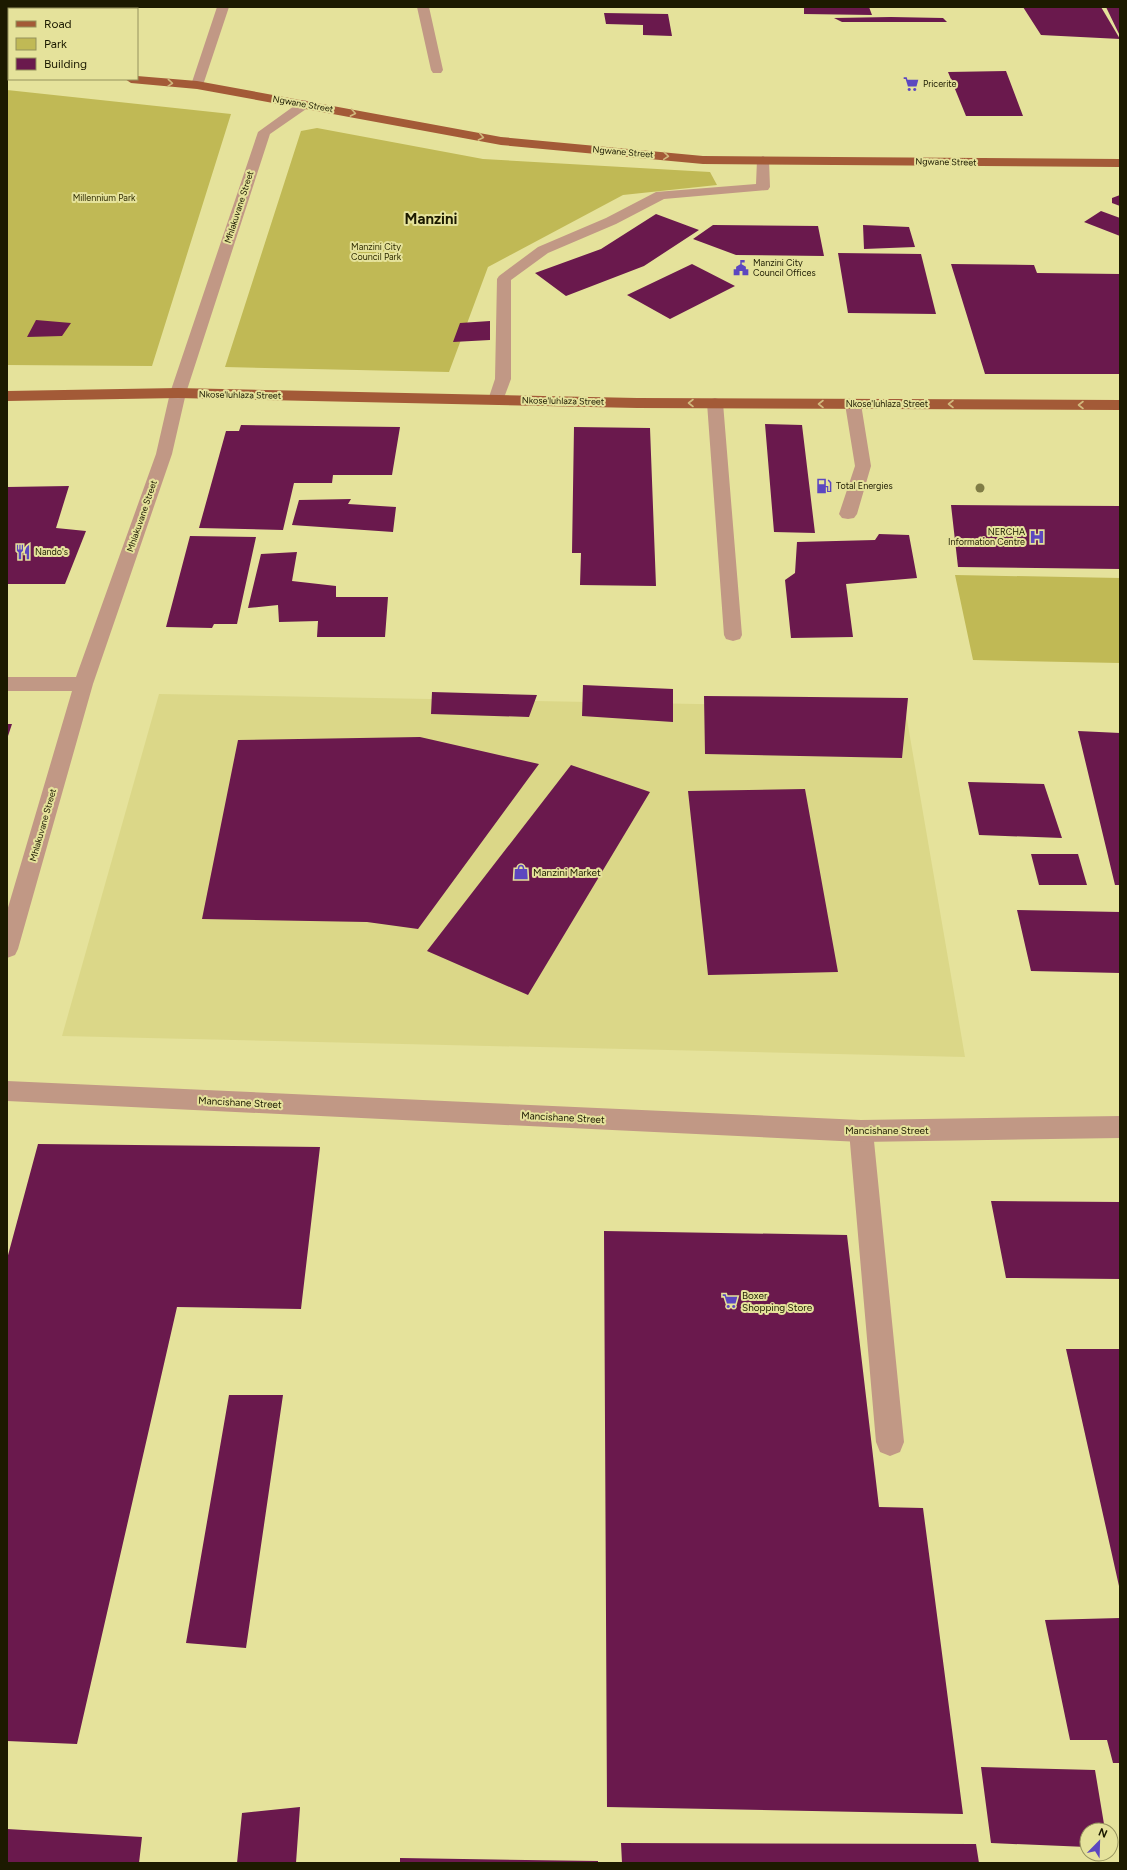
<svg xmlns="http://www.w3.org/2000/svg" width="1127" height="1870" font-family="Figtree,sans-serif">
<rect width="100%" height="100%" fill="#e5e29b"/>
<path fill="#dbd788" d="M159,694L905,708L965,1057L62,1036Z"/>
<path fill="#c0b955" d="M7,90L231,114L152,366L7,365Z
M317,128L483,159L710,172L717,185L623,195L488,267L449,372L225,367L301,131Z
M955,575L1120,578V663L973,660Z"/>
<path fill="#6a194d" d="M7,7H44L42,9H9V33H7Z
M804,7H869L872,15L804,14Z
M1023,7H1101L1120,39L1041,35Z
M1106,7H1120V36Z
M604,13L668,14L672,36L643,35V25L606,24Z
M891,17L943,18L947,22H842L834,18Z
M1006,71L1023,116H966L948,72Z
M1120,195V206L1112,203V198Z
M1101,211L1120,218V236L1084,222Z
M656,214L699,230L644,266L566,296L535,273L601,249Z
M713,225L818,226L824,256L736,255L693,239Z
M863,225L909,227L915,247L864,249Z
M838,253L921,254L936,314L848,313Z
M692,264L735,286L670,319L627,295Z
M951,264L1034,265L1037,273L1120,274V374H985Z
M36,320L71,323L62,336L27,337Z
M490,321V340L453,342L460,323Z
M765,424L802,425L815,533L774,532Z
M241,425L400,427L392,475H333L332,483H294L283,530L199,528L226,431H239Z
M574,427L650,428L656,586L580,585L581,553H572Z
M69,486L56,528L86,531L65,584H7V487Z
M351,499L348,504L396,507L393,532L292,525L299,500Z
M951,505L1120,506V569L958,567Z
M879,534L909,535L917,578L846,584L853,637L791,638L785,580L795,573L797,542L875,540Z
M190,536L256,537L237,624H214L212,628L166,627Z
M297,552L292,581L336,586V597H388L385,637H317L318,621L279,622L278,605L248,608L261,554Z
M583,685L673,689V722L582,716Z
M432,692L537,695L529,717L431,714Z
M704,696L908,698L902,758L705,754Z
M7,724H12L7,739Z
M1078,731L1120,733V885H1115Z
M420,737L539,764L418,929L367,922L202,919L238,740Z
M571,765L650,792L528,995L427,951Z
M968,782L1044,784L1062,838L979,835Z
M805,789L838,972L708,975L688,791Z
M1031,854H1078L1087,885H1039Z
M1017,910L1120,912V973L1031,971Z
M38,1144L320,1147L301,1309L177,1307L77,1744L7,1741V1259Z
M991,1201L1120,1202V1279L1006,1278Z
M604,1231L847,1235L879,1507L923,1508L963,1814L607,1807Z
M1066,1349H1120V1586H1119Z
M229,1395H283L246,1648L186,1643Z
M1120,1618V1763H1113L1107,1740H1070L1045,1620Z
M981,1767L1095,1770L1105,1830H1087V1847L991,1843Z
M300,1807L296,1863H237L242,1813Z
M7,1829L142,1837L139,1863H7Z
M621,1843L976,1844L979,1863H622Z
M400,1858L598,1861V1863H400Z"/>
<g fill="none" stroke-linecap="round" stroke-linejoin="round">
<path fill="#c19885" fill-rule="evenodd" d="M217,7H229L203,85L201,88H193L191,85Z
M417,7H429L443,70L441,73H433L431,70Z
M715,398L721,400L723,403L742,635L740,639L733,641L726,639L724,635L707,403L709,400Z
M861,1120L870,1124L873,1131L904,1442L900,1452L890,1456L880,1452L876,1442L849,1131L852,1124Z"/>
<path fill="#c19885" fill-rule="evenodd" d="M305,100L311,104L309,107L270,134L186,393L172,454L93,684L18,949L15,955L7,958V911L72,691H7V677H76L156,454L170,393L258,132L301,101Z
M763,156L769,160L770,187L768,190L664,199L616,224L548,253L511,280V379L502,403H490L488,400L495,379L497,279L499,276L538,247L606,218L656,192L756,184L757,160Z
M853,399L859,401L861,404L871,466L857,514L854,518L848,519L842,518L839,514L855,466L845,404L847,401Z
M7,1081L861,1120L1120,1116V1138L861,1142L7,1101Z"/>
<path fill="#a35a37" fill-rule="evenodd" d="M7,63H9V71H7Z
M137,76L197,81L501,137L703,156L1120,159V167L703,164L501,145L197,89L131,83L125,79H137Z
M178,388L637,398L1120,400V410L637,408L178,398L7,401V391Z"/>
</g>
<circle fill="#807d46" cx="980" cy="488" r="4.5"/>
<defs><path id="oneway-chevron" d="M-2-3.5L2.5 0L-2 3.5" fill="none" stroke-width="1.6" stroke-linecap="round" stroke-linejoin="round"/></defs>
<g stroke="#d1b97d">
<use href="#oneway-chevron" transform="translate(170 83) rotate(5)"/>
<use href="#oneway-chevron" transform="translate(353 113) rotate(11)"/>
<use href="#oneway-chevron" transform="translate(481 137) rotate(11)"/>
<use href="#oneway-chevron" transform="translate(666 156) rotate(5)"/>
<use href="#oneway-chevron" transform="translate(691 403) rotate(-180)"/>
<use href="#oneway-chevron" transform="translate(821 404) rotate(-180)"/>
<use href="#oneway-chevron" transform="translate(951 404) rotate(-180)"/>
<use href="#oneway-chevron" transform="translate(1081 405) rotate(-180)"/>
</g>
<defs>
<symbol id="supermarket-bare" viewBox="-9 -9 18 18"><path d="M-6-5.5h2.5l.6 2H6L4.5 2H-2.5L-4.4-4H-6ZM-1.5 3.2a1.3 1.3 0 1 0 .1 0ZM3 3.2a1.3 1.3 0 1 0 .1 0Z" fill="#5c47c0" stroke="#e5e29b" stroke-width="2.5" paint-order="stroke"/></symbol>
<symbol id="civic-bare" viewBox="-9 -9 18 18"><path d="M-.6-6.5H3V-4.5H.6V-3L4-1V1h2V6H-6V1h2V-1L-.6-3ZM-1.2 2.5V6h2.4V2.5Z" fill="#5c47c0" stroke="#e5e29b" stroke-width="2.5" paint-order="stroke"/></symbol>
<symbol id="fuel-bare" viewBox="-9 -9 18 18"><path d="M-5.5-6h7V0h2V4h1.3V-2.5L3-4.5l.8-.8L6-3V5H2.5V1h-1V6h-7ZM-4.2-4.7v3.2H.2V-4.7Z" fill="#5c47c0" stroke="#e5e29b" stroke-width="2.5" paint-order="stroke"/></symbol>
<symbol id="hospital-bare" viewBox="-9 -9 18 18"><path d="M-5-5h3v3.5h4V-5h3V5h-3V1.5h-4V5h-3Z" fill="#5c47c0" stroke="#e5e29b" stroke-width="2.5" paint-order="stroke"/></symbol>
<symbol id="restaurant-bare" viewBox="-9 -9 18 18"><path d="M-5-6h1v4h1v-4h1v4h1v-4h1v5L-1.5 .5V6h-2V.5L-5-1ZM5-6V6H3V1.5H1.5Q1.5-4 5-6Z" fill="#5c47c0" stroke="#e5e29b" stroke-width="2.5" paint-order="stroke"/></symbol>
<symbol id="shop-bare" viewBox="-9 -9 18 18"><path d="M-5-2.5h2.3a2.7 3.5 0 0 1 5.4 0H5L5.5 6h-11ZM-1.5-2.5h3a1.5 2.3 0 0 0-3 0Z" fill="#5c47c0" stroke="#e5e29b" stroke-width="2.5" paint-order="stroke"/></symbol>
</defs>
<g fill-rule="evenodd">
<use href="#supermarket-bare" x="900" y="73" width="22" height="22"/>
<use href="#civic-bare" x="730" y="257" width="22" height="22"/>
<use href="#fuel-bare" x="813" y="475" width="22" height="22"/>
<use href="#hospital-bare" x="1026" y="526" width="22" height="22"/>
<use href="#restaurant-bare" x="12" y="541" width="22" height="22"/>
<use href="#shop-bare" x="510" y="861" width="22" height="22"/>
<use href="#supermarket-bare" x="719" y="1290" width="22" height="22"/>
</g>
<g text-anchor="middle" stroke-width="4" stroke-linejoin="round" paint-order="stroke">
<g font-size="9" fill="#1c1a00" stroke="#e5e29b" text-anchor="start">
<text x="923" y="87">Pricerite</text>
<text x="753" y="266">Manzini City<tspan x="753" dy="10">Council Offices</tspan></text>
<text x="836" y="489">Total Energies</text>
<text x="1025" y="535" text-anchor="end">NERCHA<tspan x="1025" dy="10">Information Centre</tspan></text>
<text x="35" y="555">Nando's</text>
</g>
<g font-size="9" fill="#1c1a00" stroke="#e5e29b">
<text transform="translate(303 104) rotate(10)" y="3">Ngwane Street</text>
<text transform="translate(623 152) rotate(5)" y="3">Ngwane Street</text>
<text transform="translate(946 162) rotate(1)" y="3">Ngwane Street</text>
<text transform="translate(239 207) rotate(-72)" y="3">Mhlakuvane Street</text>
<text transform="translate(240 395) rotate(1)" y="3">Nkose'luhlaza Street</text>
<text transform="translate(563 401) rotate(1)" y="3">Nkose'luhlaza Street</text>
<text x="887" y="407">Nkose'luhlaza Street</text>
<text transform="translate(142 516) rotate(-71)" y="3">Mhlakuvane Street</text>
<text transform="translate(43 825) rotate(-74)" y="3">Mhlakuvane Street</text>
</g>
<g font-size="9" fill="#2e2b00" stroke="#e5e29b">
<text x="104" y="201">Millennium Park</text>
<text x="376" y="250">Manzini City<tspan x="376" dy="10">Council Park</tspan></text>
</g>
<g font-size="10" fill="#1c1a00" stroke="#e5e29b" text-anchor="start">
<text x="533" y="876">Manzini Market</text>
<text x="742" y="1299">Boxer<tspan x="742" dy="12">Shopping Store</tspan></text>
</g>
<g font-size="10" fill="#1c1a00" stroke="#e5e29b">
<text transform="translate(240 1102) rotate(3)" y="4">Mancishane Street</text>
<text transform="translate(563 1117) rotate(3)" y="4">Mancishane Street</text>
<text x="887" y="1134">Mancishane Street</text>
</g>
<g font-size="15" font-weight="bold" fill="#1c1a00" stroke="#e5e29b">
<text x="431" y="224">Manzini</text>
</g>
</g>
<rect width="1127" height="1870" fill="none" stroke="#1c1a00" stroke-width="16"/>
<rect x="8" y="8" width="130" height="72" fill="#e5e29b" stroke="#95925d"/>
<rect x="16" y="21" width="20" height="6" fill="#a35a37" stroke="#95925d"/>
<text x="44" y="28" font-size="12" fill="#1c1a00">Road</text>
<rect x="16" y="38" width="20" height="12" fill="#c0b955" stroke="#95925d"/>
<text x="44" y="48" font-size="12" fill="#1c1a00">Park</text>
<rect x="16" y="58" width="20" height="12" fill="#6a194d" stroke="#95925d"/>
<text x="44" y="68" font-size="12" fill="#1c1a00">Building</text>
<g transform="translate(1099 1842) rotate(23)"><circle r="19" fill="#e5e29b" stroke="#95925d"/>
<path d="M0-3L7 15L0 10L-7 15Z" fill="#5c47c0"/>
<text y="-6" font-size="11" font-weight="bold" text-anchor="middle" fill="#1c1a00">N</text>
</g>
</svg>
